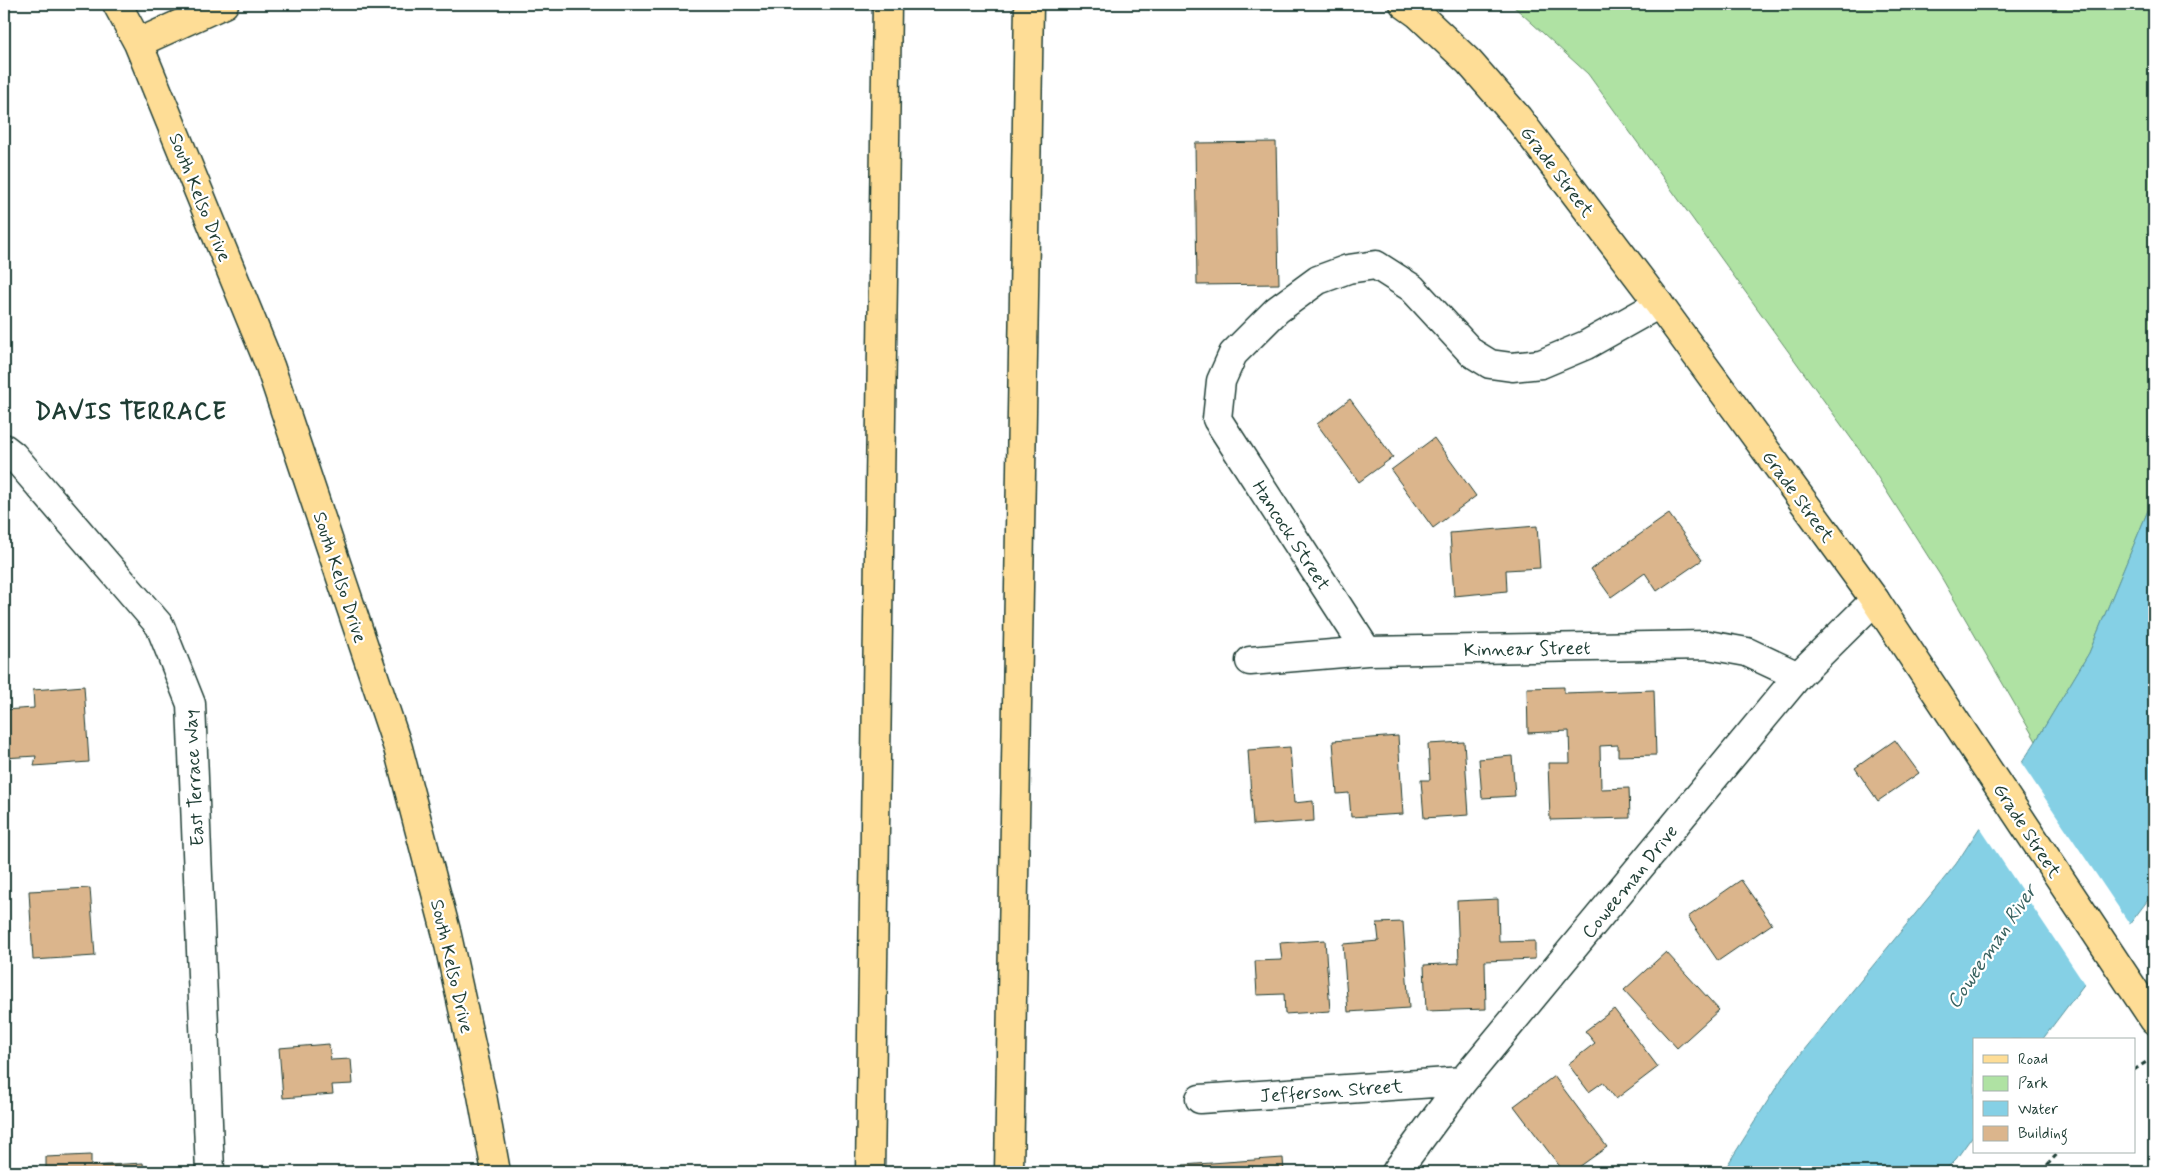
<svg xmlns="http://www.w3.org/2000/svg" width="2158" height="1176" font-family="Mynerve,sans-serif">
<rect width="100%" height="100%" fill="#fff"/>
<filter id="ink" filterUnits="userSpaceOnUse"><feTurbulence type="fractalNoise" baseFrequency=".02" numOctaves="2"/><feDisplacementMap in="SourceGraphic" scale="10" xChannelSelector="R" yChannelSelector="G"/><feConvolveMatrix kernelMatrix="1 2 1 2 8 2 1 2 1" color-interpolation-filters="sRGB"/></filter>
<g filter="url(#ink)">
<path fill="#afe2a3" stroke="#67906c" d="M1511,4H2154V496L2089,653L2036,741L1940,575L1866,459L1588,74Z"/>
<path fill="#85d0e5" stroke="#5c959e" d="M2154,496V892L2042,1040H1974V1134L1956,1159L1943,1172H1723L1786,1072L1956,864L2036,741L2089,653Z"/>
<path fill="#fff" d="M2020,761L2131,926L2085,985L1978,825Z"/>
<path fill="#dbb58c" stroke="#1f3d34" d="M1276,142L1279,284L1197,285L1195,143Z
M1350,399L1393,457L1359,482L1317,424Z
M1434,438L1476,496L1433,528L1391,470Z
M1669,514L1702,560L1657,591L1645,573L1611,597L1591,569Z
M1537,526L1540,568L1506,570L1507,591L1454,596L1450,533Z
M84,686L89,762L34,766L36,756L4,758V710L34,708L33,690Z
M1564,687V693L1654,690L1656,755L1618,756V745L1600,746L1601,789L1629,788L1630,818L1550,820L1548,763H1570L1569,731L1528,733L1527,688Z
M1398,736L1403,814L1351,817L1349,793L1337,794L1333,741Z
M1895,740L1919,773L1878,801L1855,768Z
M1464,742L1469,815L1424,818L1421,780H1430L1428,744Z
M1290,747L1294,803L1313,801L1314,821L1253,825L1248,750Z
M1512,756L1515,796L1482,798L1479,759Z
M1741,880L1772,924L1718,961L1688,917Z
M90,888L95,956L33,960L29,891Z
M1498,899L1499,942L1535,941V959L1485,961L1486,1009L1426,1011L1424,965L1459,963L1457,901Z
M1403,922L1409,1008L1348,1012L1343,944L1379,941L1377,923Z
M1325,940L1330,1011L1285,1014L1284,994L1257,995L1255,961L1282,960L1280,943Z
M1666,952L1719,1010L1677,1048L1624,990Z
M1614,1009L1658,1067L1616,1099L1603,1082L1589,1092L1568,1064L1595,1043L1585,1031Z
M329,1044L331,1060L351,1059L353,1084L332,1085L333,1094L283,1098L279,1048Z
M1554,1076L1607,1147L1572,1172H1564L1514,1106Z
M91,1155V1166L143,1163L144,1172H46V1157Z
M1283,1158L1284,1172H1184L1183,1165Z
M402,1169L403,1172H344Z"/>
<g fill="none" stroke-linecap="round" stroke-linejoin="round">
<defs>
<path id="minor" d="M4,448L13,455L160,626L191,704L210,1172
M1367,651L1217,419L1221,381L1233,354L1277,310L1318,280L1348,269L1376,265L1412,288L1472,353L1490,364L1512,367L1541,364L1586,345L1659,304
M1250,661L1367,651L1708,645L1747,652L1798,676
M1200,1099L1463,1081
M1396,1172L1463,1081L1798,676L1875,600"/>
<path id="major" d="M117,4L138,43L270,366L398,748L446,931L482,1095L496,1172
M1404,4L1418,14L1469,62L1518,118L1659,304L1875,600L2154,1020
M138,43L224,4"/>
<path id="highway" d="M870,1172L887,4
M1009,1172L1029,4"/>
</defs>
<use href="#minor" stroke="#1f3d34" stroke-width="31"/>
<use href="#major" stroke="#1f3d34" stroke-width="31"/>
<use href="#highway" stroke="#1f3d34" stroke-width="31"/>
<path stroke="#1f3d34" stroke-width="3" stroke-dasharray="5 4" stroke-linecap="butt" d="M2134,1070L2154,1057
M2041,1172L2059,1152"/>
<use href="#minor" stroke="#fff" stroke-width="28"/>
<use href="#major" stroke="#fedd96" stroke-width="28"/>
<use href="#highway" stroke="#fedd96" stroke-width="28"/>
</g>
</g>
<g text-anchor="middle" stroke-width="4.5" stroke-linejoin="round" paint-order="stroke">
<g font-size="19" fill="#1f3d34" stroke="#fff">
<text transform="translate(1558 171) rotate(53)" y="7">Grade Street</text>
<text transform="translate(201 197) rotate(68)" y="7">South Kelso Drive</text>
<text transform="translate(1799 496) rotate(54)" y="7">Grade Street</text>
<text transform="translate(1292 535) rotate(57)" y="7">Hancock Street</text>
<text transform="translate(341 577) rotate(72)" y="7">South Kelso Drive</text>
<text transform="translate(1527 648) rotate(-1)" y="7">Kinnear Street</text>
<text transform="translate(193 778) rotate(-93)" y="7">East Terrace Way</text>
<text transform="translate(2028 830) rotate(57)" y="7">Grade Street</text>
<text transform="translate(1629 881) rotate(-51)" y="7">Coweeman Drive</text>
<text transform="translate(453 966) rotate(77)" y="7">South Kelso Drive</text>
<text transform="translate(1331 1090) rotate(-4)" y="7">Jefferson Street</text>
</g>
<g font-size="20" font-style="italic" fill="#386260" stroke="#fff">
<text transform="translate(1991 946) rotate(-56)" y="7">Coweeman River</text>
</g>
<g font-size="24" font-weight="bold" letter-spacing="1" fill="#1f3d34" stroke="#fff">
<text x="131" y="419">DAVIS TERRACE</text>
</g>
</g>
<rect width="2158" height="1176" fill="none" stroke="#fff" stroke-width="20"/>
<rect x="10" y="10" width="2138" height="1156" fill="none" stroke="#1f3d34" stroke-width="2" filter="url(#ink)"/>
<rect x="1973" y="1038" width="162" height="115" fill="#ffffff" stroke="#a5b1ae"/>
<rect x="1983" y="1055" width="25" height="8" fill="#fedd96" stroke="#a5b1ae"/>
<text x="2018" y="1064" font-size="15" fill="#1f3d34">Road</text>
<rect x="1983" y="1076" width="25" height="15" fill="#afe2a3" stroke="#a5b1ae"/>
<text x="2018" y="1088" font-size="15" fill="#1f3d34">Park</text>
<rect x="1983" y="1101" width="25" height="15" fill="#85d0e5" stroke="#a5b1ae"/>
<text x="2018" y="1114" font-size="15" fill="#1f3d34">Water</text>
<rect x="1983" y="1126" width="25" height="15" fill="#dbb58c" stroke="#a5b1ae"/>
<text x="2018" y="1138" font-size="15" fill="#1f3d34">Building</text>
</svg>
